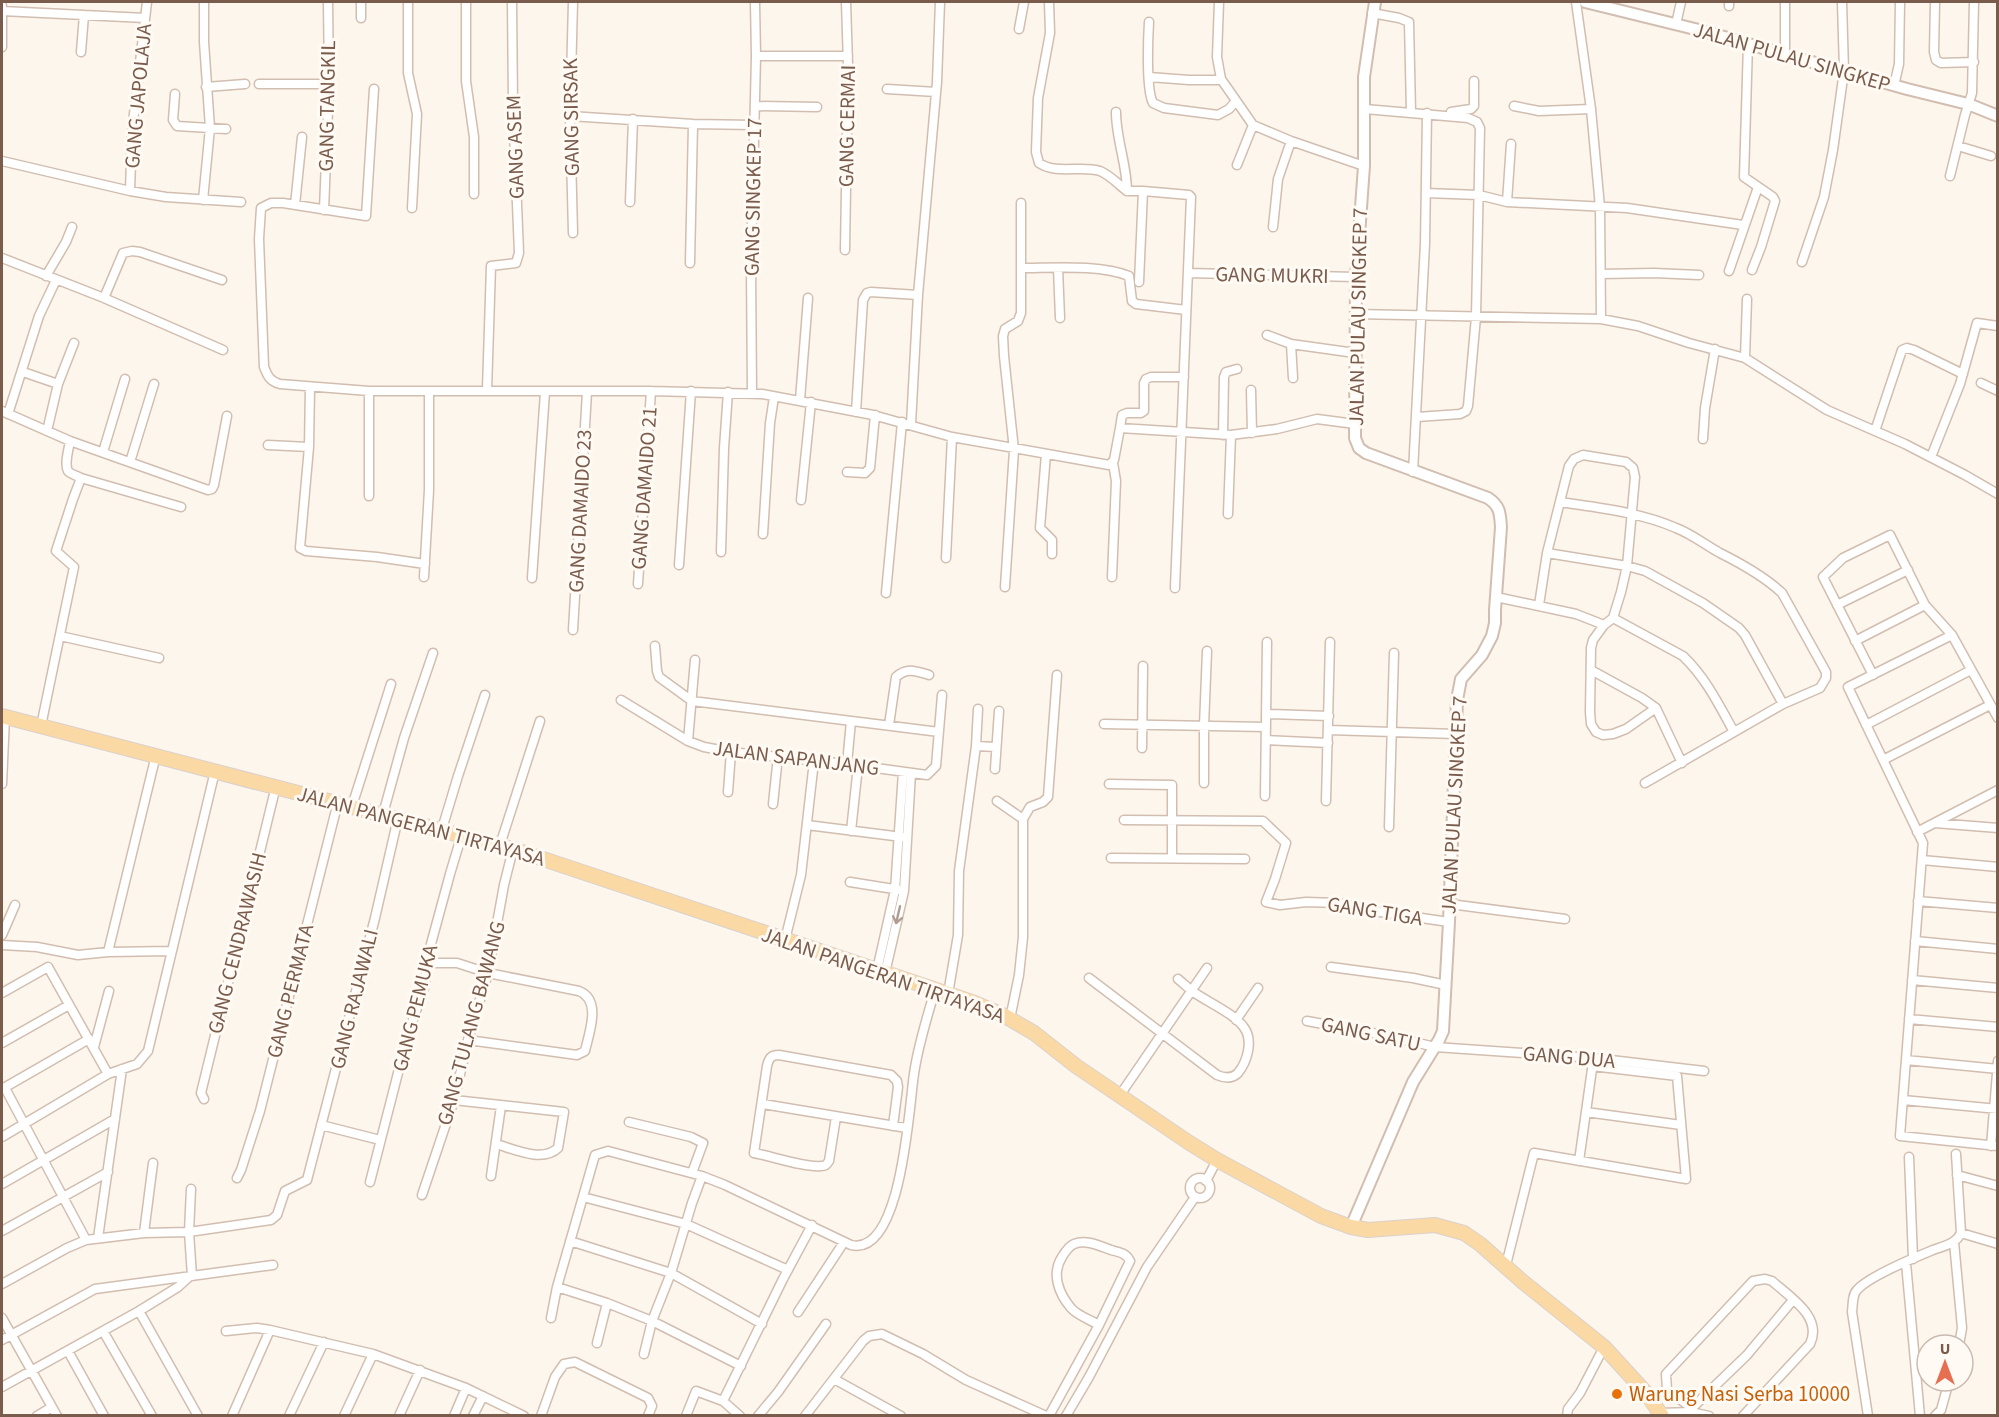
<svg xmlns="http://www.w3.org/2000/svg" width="1999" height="1417" font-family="'Source Sans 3',sans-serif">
<rect width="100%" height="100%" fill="#fdf6ec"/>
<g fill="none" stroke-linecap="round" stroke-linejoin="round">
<defs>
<path id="minor" d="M408,2V73L417,114L412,208
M466,2V81L474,137V194
M573,2L570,116L573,233
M1049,2L1050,33L1038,98L1036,152L1039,163C1057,175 1081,165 1100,171C1110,175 1119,185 1127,191
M1219,2L1217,57L1221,79L1253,125L1291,141L1364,166
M1576,2L1591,109L1600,207L1601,319
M1729,2V6
M1935,2L1934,52L1936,60L1941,63L1974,62
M2,6V11L145,18
M1372,13L1399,18L1409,22L1411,112
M361,18V2
M1149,22C1148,39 1146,90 1153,103L1164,108L1218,115L1229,109L1236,101
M1676,24L1681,2
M1019,29L1024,2
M1748,44L1744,177L1773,197L1775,201L1761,247L1752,270
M2,47V11
M81,52L84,15
M1785,55V2
M756,56H848
M1149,77L1189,80H1221
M259,84H329
M1894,86L1899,64L1900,2
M206,87L245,84
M374,89L366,216L283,203H271L261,208L259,239L264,367C268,377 270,381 280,384L369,391H651L762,394L873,415L952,437L1109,465L1114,460L1120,428L1231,435L1277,429L1317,419L1355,424
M887,89L936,92
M175,94L173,120L177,126L226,129
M755,106L817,107
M1514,106L1539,111L1591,109
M1365,109L1468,118L1477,122L1480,128L1476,317L1468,406L1466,411L1460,414L1417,417
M1116,112C1116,139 1127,165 1127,191H1143
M1451,112L1471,109L1474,106V81
M570,116L693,124L754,125
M1958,146L1991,156
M2,161L130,191L166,197L241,202
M1237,165L1253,125
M1950,176L1965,115L1972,93L1974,2
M130,191L132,131L147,2
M1426,193L1479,195L1507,202L1627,208L1743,225
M203,200L210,128L204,42V2
M630,202L633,119
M1507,202L1511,144
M295,205L302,137
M324,210L329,84L328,2
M1273,227L1278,179L1291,141
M845,250L848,65L846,2
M2,258L104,298L223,350
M1802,262L1824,197L1833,150L1844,71L1842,2
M690,263L693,124
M1021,268C1051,268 1101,264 1129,276L1132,301L1136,304L1186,310
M1058,268L1060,318
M1729,271L1758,187
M1188,273L1356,277
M1601,274L1654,273L1699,275
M46,276L66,242L72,227
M1139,282L1143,191L1189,195L1191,197L1175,588
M104,298L123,253L132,251L140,252L222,280
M1355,314L1601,319L1638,326L1689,343L1745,358L1827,410L1905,444L1965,475L1998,494
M1267,335L1291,344L1355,353
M1291,344L1293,378
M1745,358L1747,299
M23,372L58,384
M1981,383L1998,391
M310,387L309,447L300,548L306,551L377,557L425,564
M487,390L491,266L516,263L519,253L513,106L512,2
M1251,390L1252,433
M369,391V496
M752,393L751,269L756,56L755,2
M800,400L808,298
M2,411L70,441L208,490L212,489L214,485L227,416
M856,412L863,300L867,293L871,292L918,295
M8,414L39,316L56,280
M911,424L918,295L937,82L940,2
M1120,428L1122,415L1127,413H1141L1144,411V383L1146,379L1151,377H1184
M47,431L58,384L74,343
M1875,431L1902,350L1907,348L1914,350L1963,374
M1223,435L1224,377L1226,372L1237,369
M1703,439L1705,408L1715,349
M70,441C69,448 64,464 68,471C70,474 78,476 81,478L181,507
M268,445L309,447
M103,452L125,379
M1046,454L1040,528L1052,540V554
M1931,457L1960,384L1977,323L1998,326
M130,462L154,384
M847,472L865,473L870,468L875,415
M1413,472L1425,244L1427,113
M801,500L811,402
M1560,502C1599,508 1639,512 1676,528C1692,534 1705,545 1720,553C1742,564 1764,576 1782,593L1826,672V678L1820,688L1783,704L1645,783
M1228,514L1231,435
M763,534L770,423L774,397
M721,552L724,448L728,392
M1547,553L1627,566L1645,571L1703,603L1739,628L1745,635L1783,704
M946,558L952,437
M679,565L691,391
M424,577L429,490V391
M1112,577L1116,481L1113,463
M532,578L545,392
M638,584L651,391
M1005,587L1014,450L1004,356L1003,336L1005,329L1018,321L1021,313V203
M886,593L902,422
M1496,597L1576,614L1604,625
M1539,605L1547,553L1569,466L1574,459L1583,455L1626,462L1633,468L1635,477L1627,566L1621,592L1613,618L1604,625L1593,640L1591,648L1590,712L1591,724L1596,732L1603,735L1613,734L1626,729L1656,708
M1837,605L1908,570
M1613,618L1683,656C1706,678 1719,705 1734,732
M573,630L587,392
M1952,635L1848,687L1923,843L1900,1136L1998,1146
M60,636L159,658
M1855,641L1925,605
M655,646L657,671L659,677L692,701L939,732
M1591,670L1642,698L1656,708L1682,763
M1873,675L1823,577L1843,558L1890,535L1925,605L1952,635L1998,718
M621,700L688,741L704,747L731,752L847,764L927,775L936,766L942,695
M1267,714L1329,716
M1104,724L1266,727
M889,725L896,677C907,667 916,671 929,675
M1866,725L1971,670
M41,726L74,567L56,551L73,499L81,478
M1329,730L1456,734
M1266,740L1328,743
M688,741L695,660
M976,746L996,747
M1142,748L1143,666
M1883,760L1990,705
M847,764L851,721
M995,769L999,711
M1204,783V726L1207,651
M2,784L5,717
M1109,784L1172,785V858
M728,792L731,752
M1265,796L1267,642
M997,801L1023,819
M1326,801L1330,642
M773,804L778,756
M352,806L391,684
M383,814L404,738L433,653
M1124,820L1263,821L1286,843L1275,879L1266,902L1280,905L1306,902L1338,903L1380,912L1449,922
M1935,823L1998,828
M807,825L902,837
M1389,827L1394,653
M442,829L458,776L485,695
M851,831L858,766
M1917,832L1998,790
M500,845L540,721
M1111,858L1245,859
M1922,860L1998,867
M850,882L900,890
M1918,901L1998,908
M1450,904L1565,919
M2,935L15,905
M785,940L801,875L814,761
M1915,941L1998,949
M2,945L37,947L78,955L108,952L171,951
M108,952L156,755
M427,963H457L488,973L579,991C602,1000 589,1033 585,1051L577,1055L468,1040
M1331,967L1413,978L1446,985
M877,970L895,890L903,772
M885,973L904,891L911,773
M1089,978L1217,1075C1224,1078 1232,1079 1238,1073C1247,1062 1253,1042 1245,1029C1236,1014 1207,1002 1192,991C1187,987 1183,983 1178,979
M1912,980L1998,988
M2,993L48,967L108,1074
M948,994L958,935L959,871L976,746L978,709
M1010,1019L1019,975L1023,937V819L1030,807L1043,802L1048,797L1057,675
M1909,1019L1998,1027
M1236,1020L1258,988
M1307,1021L1389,1036L1435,1047L1594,1058L1704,1071
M2,1043L69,1005
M94,1047L109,991
M1906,1060L1998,1069
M5,1088L86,1240
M2,1089L89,1039
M1120,1095L1207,968
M204,1099L201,1093L276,786
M454,1100L564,1112L558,1148C542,1163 514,1149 496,1144
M1903,1100L1998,1109
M763,1104L907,1128
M1586,1112L1681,1125
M836,1117L829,1161C826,1165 826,1166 821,1166C806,1168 771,1156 754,1153L767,1066C769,1058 771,1055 779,1055L891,1075L897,1081L898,1087L893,1126
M629,1122L691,1137L703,1143L692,1173
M321,1125L380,1140
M2,1137L108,1074L137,1064L148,1051L215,771
M1991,1146L1998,1061
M1956,1154L1961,1233
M1909,1157L1913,1259
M1579,1161L1593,1062
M1957,1175L1998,1186
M491,1176L501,1106
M237,1178L241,1170L260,1111L338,802
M1190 1188a10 10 0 1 1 20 0a10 10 0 1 1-20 0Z
M1206,1181L1217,1160
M370,1182L408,1034L425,985L427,963L431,944L450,874L462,834
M2,1184L115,1119
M191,1189L189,1232L192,1276
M422,1195L454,1100L468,1040L488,973L504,885L513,849
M583,1197L686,1224L788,1270
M2,1231L108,1172
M144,1233L153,1163
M98,1238L122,1069
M570,1241L671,1273L762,1324
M1954,1242L1962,1328L1959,1345
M1906,1263L1920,1416
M1506,1265L1534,1153L1686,1179L1677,1076L1592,1066
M2,1284L67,1248L86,1240L144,1233L189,1232L271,1220L277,1215L285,1191L307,1180L375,918L398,818
M557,1287L607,1303L652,1321L741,1366
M139,1311L198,1416
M798,1312L844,1242
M2,1318L57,1416
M551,1318L557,1287L595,1155L608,1151L702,1176L725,1185L851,1245C902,1257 909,1106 914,1074C918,1045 927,1018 935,990
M103,1331L152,1416
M226,1331L257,1328L270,1330L373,1354L466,1388L524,1416
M2,1340L95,1289L273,1265
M597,1343L607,1303
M68,1351L104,1416
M644,1354L652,1321L671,1273L692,1203L702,1176
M834,1379L901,1416
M2,1387L139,1311L178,1287L189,1277
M723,1401L783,1279L812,1225
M1692,1408L1667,1390L1666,1374L1753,1281L1765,1279L1772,1281C1790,1297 1823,1317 1810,1344L1743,1416
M1660,1413L1691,1412L1709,1416
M37,1416L52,1407
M232,1416L270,1330
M289,1416L324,1342
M344,1416L373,1354
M399,1416L420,1370
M454,1416L466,1388
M473,1416L483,1396
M541,1416L555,1377L564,1364L575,1362L648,1398L652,1406L648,1416
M686,1416L696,1391L723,1401L740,1416
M758,1416L778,1392L826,1324
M805,1416L863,1341L869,1336L882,1334L923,1354L966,1380L1046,1416
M1049,1416L1099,1325L1130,1261C1126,1253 1119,1252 1111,1250C1100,1246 1086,1239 1074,1244C1069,1246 1065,1252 1062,1257C1051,1274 1059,1294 1071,1308C1078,1316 1091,1320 1099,1325
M1066,1416L1089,1377L1147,1267L1195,1197
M1567,1416L1568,1409L1580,1393L1604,1347
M1690,1416L1692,1408L1747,1355L1793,1300
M1868,1416L1852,1312C1853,1305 1852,1295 1857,1290C1869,1276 1916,1257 1933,1250C1944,1246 1956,1244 1961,1233L1998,1244
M1935,1416L1941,1410L1949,1381"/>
<path id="tertiary" d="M1585,2L1703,31L1907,89L1968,104L1998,116
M1351,1227L1413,1082L1439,1040L1443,1031L1449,922L1457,700L1461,679L1482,655L1492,636L1495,623V610L1501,527C1500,513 1500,506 1488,498L1366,453L1359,448L1355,438L1356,277L1364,166V77L1375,2"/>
<path id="primary" d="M2,716L513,849L910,981L975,1003L1005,1016L1034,1033L1076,1066L1188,1142L1217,1160L1321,1216L1351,1227L1368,1230L1435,1225L1464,1233L1480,1244L1523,1282L1604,1347L1646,1393L1662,1416"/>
</defs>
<use href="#minor" stroke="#d1beb0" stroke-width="11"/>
<use href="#tertiary" stroke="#d1beb0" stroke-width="14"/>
<use href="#primary" stroke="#dad1cd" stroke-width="16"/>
<use href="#minor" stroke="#fff" stroke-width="8"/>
<use href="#tertiary" stroke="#fff" stroke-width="10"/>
<use href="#primary" stroke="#fbd9a5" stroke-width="14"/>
</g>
<defs><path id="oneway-shaft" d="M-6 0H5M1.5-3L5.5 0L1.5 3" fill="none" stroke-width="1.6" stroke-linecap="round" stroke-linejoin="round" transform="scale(1.5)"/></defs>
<use stroke="#af9d94" href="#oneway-shaft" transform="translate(898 915) rotate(103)"/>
<circle fill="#e8710a" stroke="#fffaf3" stroke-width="2" cx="1617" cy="1394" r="6"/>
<g text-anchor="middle" stroke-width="6" stroke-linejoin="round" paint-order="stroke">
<g font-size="21" fill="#7a5c4d" stroke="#fffaf3">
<text transform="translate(1792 57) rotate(16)" y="7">JALAN PULAU SINGKEP</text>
<text transform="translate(138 96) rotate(-85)" y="7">GANG JAPOLAJA</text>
<text transform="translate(327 106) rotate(-89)" y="7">GANG TANGKIL</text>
<text transform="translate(571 117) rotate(-91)" y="7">GANG SIRSAK</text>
<text transform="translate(847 126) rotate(-89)" y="7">GANG CERMAI</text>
<text transform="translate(515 147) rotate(-92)" y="7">GANG ASEM</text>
<text transform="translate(753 197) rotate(-89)" y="7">GANG SINGKEP 17</text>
<text transform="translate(1272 275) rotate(1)" y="7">GANG MUKRI</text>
<text transform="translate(1358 317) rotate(-89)" y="7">JALAN PULAU SINGKEP 7</text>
<text transform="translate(644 488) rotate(-86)" y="7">GANG DAMAIDO 21</text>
<text transform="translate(580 511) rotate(-87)" y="7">GANG DAMAIDO 23</text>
<text transform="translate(796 758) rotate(7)" y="7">JALAN SAPANJANG</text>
<text transform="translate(1454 805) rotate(-87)" y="7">JALAN PULAU SINGKEP 7</text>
<text transform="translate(421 826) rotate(15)" y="7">JALAN PANGERAN TIRTAYASA</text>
<text transform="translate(1375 911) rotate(9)" y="7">GANG TIGA</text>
<text transform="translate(237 943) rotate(-76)" y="7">GANG CENDRAWASIH</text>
<text transform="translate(883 975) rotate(19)" y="7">JALAN PANGERAN TIRTAYASA</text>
<text transform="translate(290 991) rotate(-76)" y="7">GANG PERMATA</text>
<text transform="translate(354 999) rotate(-76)" y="7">GANG RAJAWALI</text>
<text transform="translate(415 1008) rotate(-76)" y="7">GANG PEMUKA</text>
<text transform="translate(471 1023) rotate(-75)" y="7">GANG TULANG BAWANG</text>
<text transform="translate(1371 1034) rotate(12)" y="7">GANG SATU</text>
<text transform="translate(1569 1057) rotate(5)" y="7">GANG DUA</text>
</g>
<g font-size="21" fill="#c56008" stroke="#fffaf3" text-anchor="start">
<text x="1629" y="1401">Warung Nasi Serba 10000</text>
</g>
</g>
<rect width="1999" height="1417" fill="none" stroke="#7a5c4d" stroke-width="6"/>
<g transform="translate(1945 1363)"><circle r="28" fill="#fffaf3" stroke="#cabbb1" stroke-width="1.5"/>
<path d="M0-4.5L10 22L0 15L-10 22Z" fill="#e76f51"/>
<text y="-9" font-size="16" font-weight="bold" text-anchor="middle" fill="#7a5c4d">U</text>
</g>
</svg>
